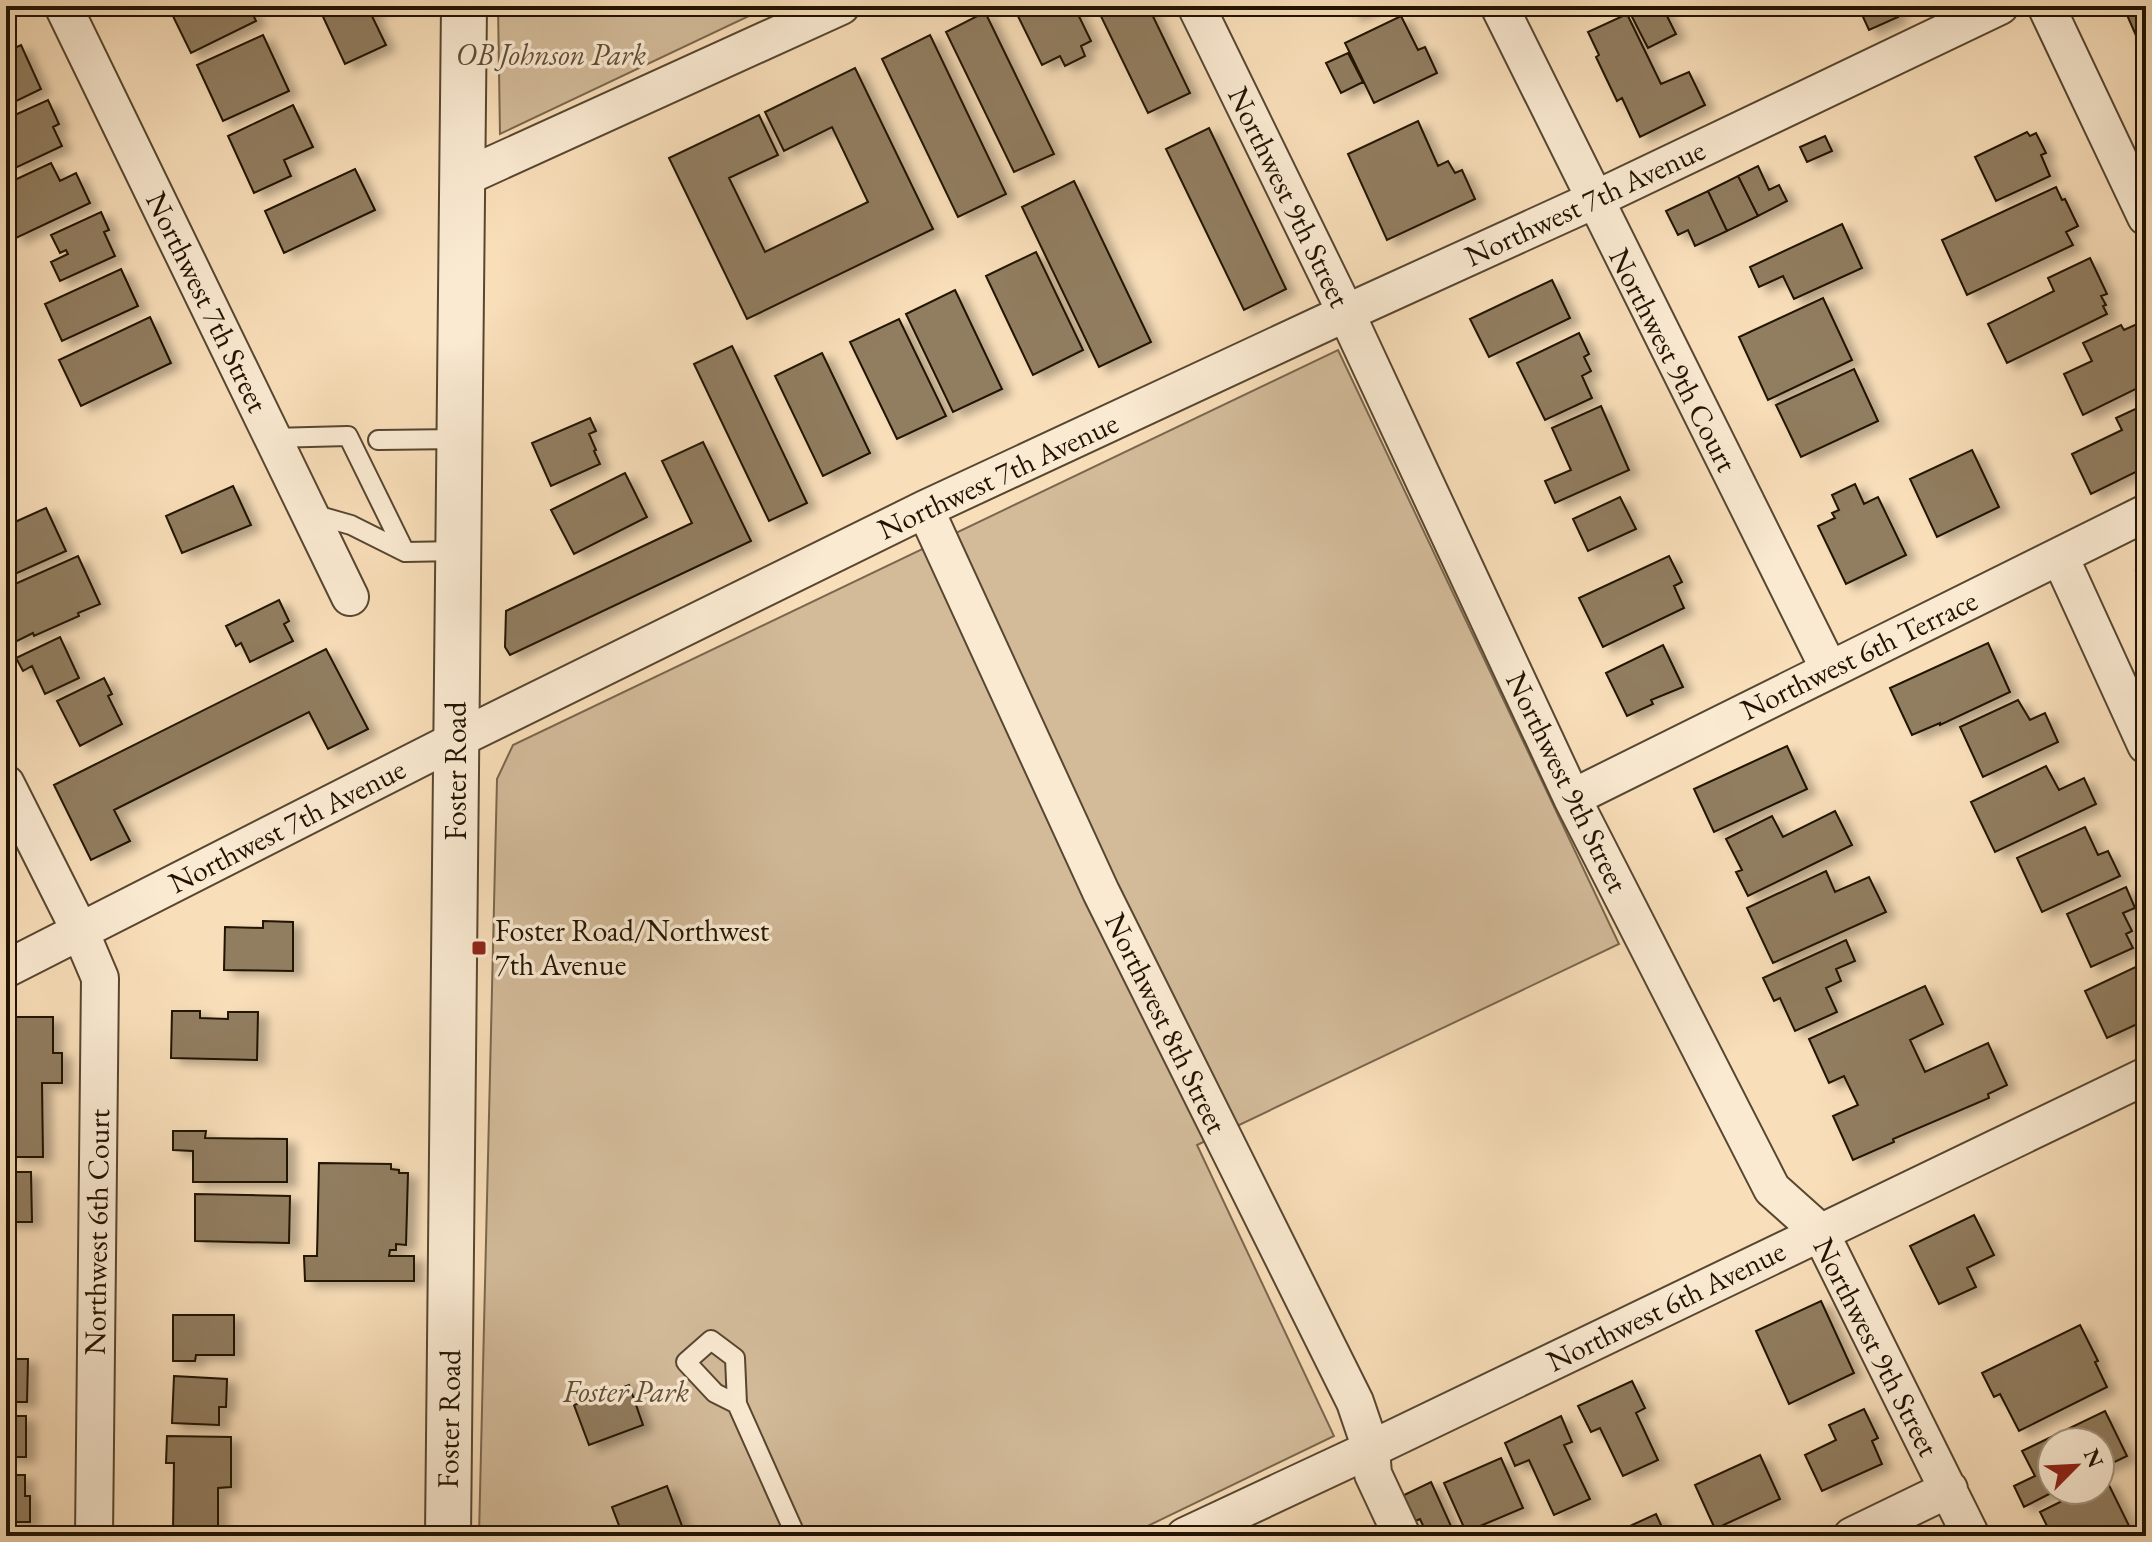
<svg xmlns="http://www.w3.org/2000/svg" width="2152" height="1542" font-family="'EB Garamond',serif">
<defs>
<filter id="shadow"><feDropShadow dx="9" dy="5" stdDeviation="4" flood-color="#0004"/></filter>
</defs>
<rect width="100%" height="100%" fill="#f8deb9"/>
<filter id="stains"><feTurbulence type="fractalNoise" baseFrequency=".0025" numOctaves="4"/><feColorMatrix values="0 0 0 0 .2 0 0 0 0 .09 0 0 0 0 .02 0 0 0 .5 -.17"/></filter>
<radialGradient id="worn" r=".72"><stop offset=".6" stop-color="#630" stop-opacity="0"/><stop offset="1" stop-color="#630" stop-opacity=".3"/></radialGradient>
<path fill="#d3bb9a" stroke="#7a674e" stroke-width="2" d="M498,6H770L500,134Z
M1338,350L1619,944L1197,1145L1334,1436L1127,1536H479L497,779L513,745Z"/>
<path fill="#917d61" stroke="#211302" stroke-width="2" filter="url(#shadow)" d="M168,6H249L256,21L191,53Z
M318,6H383L370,12L386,45L345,64Z
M1013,6H1074L1091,41L1081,46L1085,56L1065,66L1060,56L1042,65Z
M1096,6H1148L1190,93L1148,113Z
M1348,6H1374L1353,16Z
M1644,6H1662L1676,34L1648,48L1630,13Z
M1858,6H1900L1894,9L1898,17L1869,30Z
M2123,6H2146V58Z
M985,12L1054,154L1014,172L946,32Z
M1627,14L1661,84L1689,72L1705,105L1640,137L1622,98L1617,101L1596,57L1599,55L1588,32Z
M1401,16L1418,50L1425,47L1437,73L1374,103L1345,43Z
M263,35L289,91L223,121L197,65Z
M930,35L1006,194L958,217L882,59Z
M21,45L41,89L6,106V52Z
M1348,53L1363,82L1341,93L1326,63Z
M855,68L933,229L747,319L669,158L759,115L778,155L729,178L765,252L868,202L832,127L784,151L765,112Z
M48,100L59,124L53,127L62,146L13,169L6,153V119Z
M293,105L313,147L284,160L291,176L254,193L228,136Z
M1418,121L1438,166L1448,161L1455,173L1462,170L1475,199L1387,240L1348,154Z
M1209,128L1286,289L1244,310L1166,149Z
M2027,132L2030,136L2036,133L2046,153L2041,155L2050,176L1996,201L1975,157Z
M1825,136L1832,151L1807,162L1800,147Z
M51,163L60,181L76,173L90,203L16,238L6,216V184Z
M1758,166L1769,190L1779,185L1787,201L1758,216L1738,176Z
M355,169L375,210L284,253L265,211Z
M1738,176L1758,216L1727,231L1708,191Z
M1074,181L1151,342L1099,367L1022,207Z
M2056,187L2062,200L2065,199L2078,226L2066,232L2073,245L1967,295L1942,240Z
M1708,191L1727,231L1695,246L1688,230L1678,235L1666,211Z
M101,212L109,230L104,232L115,256L60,281L51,262L68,254L66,250L60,253L51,235Z
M1842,224L1862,268L1794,299L1783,276L1759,287L1750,267Z
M1036,252L1083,350L1033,375L986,276Z
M2090,258L2107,294L2101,296L2106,305L2103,306L2107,314L2007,363L1988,324L2054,291L2048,278Z
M121,269L138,306L62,341L45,304Z
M1552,280L1570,318L1489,357L1470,319Z
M955,290L1002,389L953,412L906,314Z
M1823,298L1852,360L1768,400L1739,337Z
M150,317L171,363L81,406L59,360Z
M899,319L946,416L897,439L850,342Z
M2146,320V340L2140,343L2146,355V384L2083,415L2064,374L2092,361L2083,343L2121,325L2124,330Z
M1579,333L1589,354L1584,357L1591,371L1582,376L1592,398L1545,420L1517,363Z
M732,346L807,503L769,521L694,364Z
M822,353L870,453L823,476L775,376Z
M1854,369L1878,421L1801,457L1776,405Z
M2146,404V467L2091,494L2072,454L2122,430L2116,418Z
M1601,406L1629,470L1555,503L1545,481L1571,470L1552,428Z
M590,418L596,431L589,434L596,450L594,451L600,464L551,486L532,443Z
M703,442L751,541L510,655L505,647L506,611L692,523L662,461Z
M1972,450L1999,507L1937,537L1910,479Z
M625,473L647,517L574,554L551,510Z
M1855,484L1864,504L1878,497L1906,555L1846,584L1818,526L1835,518L1832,513L1839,510L1832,495Z
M233,486L251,525L182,553L166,516Z
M1620,497L1636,529L1588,551L1573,519Z
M46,508L66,551L6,578V526Z
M78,556L100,604L78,613L79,616L34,636L33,633L13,643L6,628V588Z
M1669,556L1682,582L1674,586L1684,608L1603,647L1579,598Z
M2146,566V591L2136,571Z
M279,600L289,621L284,624L293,641L250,662L241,643L236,646L226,626Z
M60,637L79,678L45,694L32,666L23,671L16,658Z
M1988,643L2010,692L1940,725V723L1912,735L1890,688Z
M1663,645L1683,687L1651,700L1653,704L1627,716L1606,673Z
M326,649L368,729L328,749L309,712L114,810L130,841L91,860L54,785Z
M104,678L112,694L108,696L122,724L80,746L57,701Z
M2018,700L2030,720L2045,713L2058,742L1983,777L1960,727Z
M1787,746L1807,789L1714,832L1694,789Z
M2046,766L2059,790L2084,778L2096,804L1995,852L1971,802Z
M1835,811L1852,845L1748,896L1736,872L1742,870L1726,839L1772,816L1783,837Z
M2085,827L2098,855L2108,851L2120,876L2042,912L2017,858Z
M1826,871L1835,892L1869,877L1886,912L1773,963L1747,908Z
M2126,887L2135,908L2123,913L2132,931L2126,934L2133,948L2091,967L2067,914Z
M263,921L293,922V971L224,970L225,927L263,928Z
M1846,940L1855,961L1836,969L1841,981L1826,988L1837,1012L1795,1031L1780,998L1774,1001L1763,978Z
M2146,962V1020L2107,1038L2085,991Z
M1925,986L1943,1024L1910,1040L1925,1072L1988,1043L2007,1085L1988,1094L1989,1098L1893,1139L1894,1142L1853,1160L1833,1116L1858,1105L1844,1076L1829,1083L1809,1039Z
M172,1011H200V1018L228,1019V1012H258L257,1060L171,1058Z
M6,1017H53V1053H62V1083H42L43,1157H12V1146H6V1105H12L11,1038H6Z
M173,1131H206L205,1138L287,1139V1182H193V1151L173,1150Z
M319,1163L391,1164V1169L399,1170V1173H408L406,1245L396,1244V1250H390L389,1256H414V1281H305L304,1256H317Z
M6,1172H31L32,1222H6Z
M195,1194L290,1196L289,1243L195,1241Z
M1974,1215L1994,1255L1967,1268L1976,1287L1939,1304L1910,1246Z
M1821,1301L1854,1373L1789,1404L1756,1331Z
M173,1315H234V1355H196L195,1361H173Z
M2080,1325L2098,1361L2095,1362L2107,1387L2019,1431L2000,1394L1994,1397L1982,1373Z
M6,1359H28L27,1402H6Z
M174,1376L227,1379L226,1407H219V1425L172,1423Z
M1632,1381L1645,1408L1636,1413L1658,1460L1623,1476L1600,1428L1591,1432L1578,1406Z
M629,1385L643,1425L589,1445L574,1405Z
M1864,1409L1878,1438L1872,1441L1882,1464L1822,1491L1805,1455L1836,1440L1829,1425Z
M2105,1411L2127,1456L2100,1469V1442H2052V1490H2057L2024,1507L2014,1486L2035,1476L2022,1451Z
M6,1416H26V1457H6Z
M1561,1416L1572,1442L1564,1445L1590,1499L1554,1515L1529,1460L1515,1466L1505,1443Z
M167,1436L231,1437V1487L218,1488V1532L173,1531L174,1463H166Z
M1760,1455L1780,1499L1715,1529L1695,1485Z
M1501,1458L1523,1508L1466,1532L1444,1483Z
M6,1475H25V1496H30V1522H6Z
M2106,1479L2134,1536H2052L2040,1512L2084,1490H2100V1482Z
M1431,1482L1455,1535L1453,1536H1428L1420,1519L1413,1522L1402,1496Z
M667,1486L682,1526L654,1536H623L612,1507Z
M1656,1514L1666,1536H1608Z
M1365,1526L1369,1536H1343Z"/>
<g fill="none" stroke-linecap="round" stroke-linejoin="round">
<defs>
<path id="service" d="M272,438L348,436L405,552
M378,440L459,439
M309,513L351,525L405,552L458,551
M737,1404L715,1393L686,1362L711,1340L735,1358L737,1404L796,1536"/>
<path id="minor" d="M63,6L350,597
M1196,6L1346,313L1572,798L1772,1189L1820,1232L1971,1536
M1499,6L1829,669
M2046,6L2146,217
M463,178L841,6
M925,509L1101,892L1355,1402L1371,1449L1373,1474L1402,1536
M2060,557L2146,745
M6,784L80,931L100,978L94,1536
M1572,798L2146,513
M6,969L456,740L925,509L1346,313L1594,200L2000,6
M1185,1536L1371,1449L2146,1076
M1852,1536L1949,1489"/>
<path id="tertiary" d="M448,1536L464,6"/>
</defs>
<use href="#service" stroke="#574630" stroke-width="22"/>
<use href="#minor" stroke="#574630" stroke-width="40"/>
<use href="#tertiary" stroke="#574630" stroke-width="48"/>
<use href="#service" stroke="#faead2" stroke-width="18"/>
<use href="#minor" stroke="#faead2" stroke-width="36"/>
<use href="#tertiary" stroke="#faead2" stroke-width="44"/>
</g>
<rect fill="#8f2418" stroke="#faead2" stroke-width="3" x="471" y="940" width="16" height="16" rx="4"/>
<g text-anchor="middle" stroke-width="7" stroke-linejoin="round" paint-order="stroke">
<g font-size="30" font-style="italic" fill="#5f4e37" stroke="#faead2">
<text x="551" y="65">OB Johnson Park</text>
<text x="626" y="1402">Foster Park</text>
</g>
<g font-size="30" fill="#211302" stroke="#faead2">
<text transform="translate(1289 197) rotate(64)" y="10">Northwest 9th Street</text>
<text transform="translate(1585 203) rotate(-25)" y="10">Northwest 7th Avenue</text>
<text transform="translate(207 302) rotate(64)" y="10">Northwest 7th Street</text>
<text transform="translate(1673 360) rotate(63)" y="10">Northwest 9th Court</text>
<text transform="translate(998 476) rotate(-25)" y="10">Northwest 7th Avenue</text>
<text transform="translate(1859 655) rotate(-26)" y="10">Northwest 6th Terrace</text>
<text transform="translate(456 771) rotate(-90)" y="10">Foster Road</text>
<text transform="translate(1567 782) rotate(64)" y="10">Northwest 9th Street</text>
<text transform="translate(287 826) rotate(-27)" y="10">Northwest 7th Avenue</text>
<text transform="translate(1166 1023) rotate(64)" y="10">Northwest 8th Street</text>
<text transform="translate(97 1232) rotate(-89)" y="10">Northwest 6th Court</text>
<text transform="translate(1666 1306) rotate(-26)" y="10">Northwest 6th Avenue</text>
<text transform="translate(1876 1347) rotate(63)" y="10">Northwest 9th Street</text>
<text transform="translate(449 1419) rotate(-89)" y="10">Foster Road</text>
</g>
<g font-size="30" fill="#211302" stroke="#faead2" text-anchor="start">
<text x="495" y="941">Foster Road/Northwest<tspan x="495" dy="34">7th Avenue</tspan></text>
</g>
</g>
<rect width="2152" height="1542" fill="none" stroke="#f8deb9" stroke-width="32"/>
<rect x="8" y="8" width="2136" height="1526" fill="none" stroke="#211302" stroke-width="4"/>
<rect x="16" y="16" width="2120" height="1510" fill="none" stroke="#211302" stroke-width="2"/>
<g transform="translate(2076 1466) rotate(66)"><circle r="38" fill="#faead2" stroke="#a3947f" stroke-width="2"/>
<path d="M0-6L14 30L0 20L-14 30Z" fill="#8f2418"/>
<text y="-12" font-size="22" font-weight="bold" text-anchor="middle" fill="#211302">N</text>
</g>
<rect width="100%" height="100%" filter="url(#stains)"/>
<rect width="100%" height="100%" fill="url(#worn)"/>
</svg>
